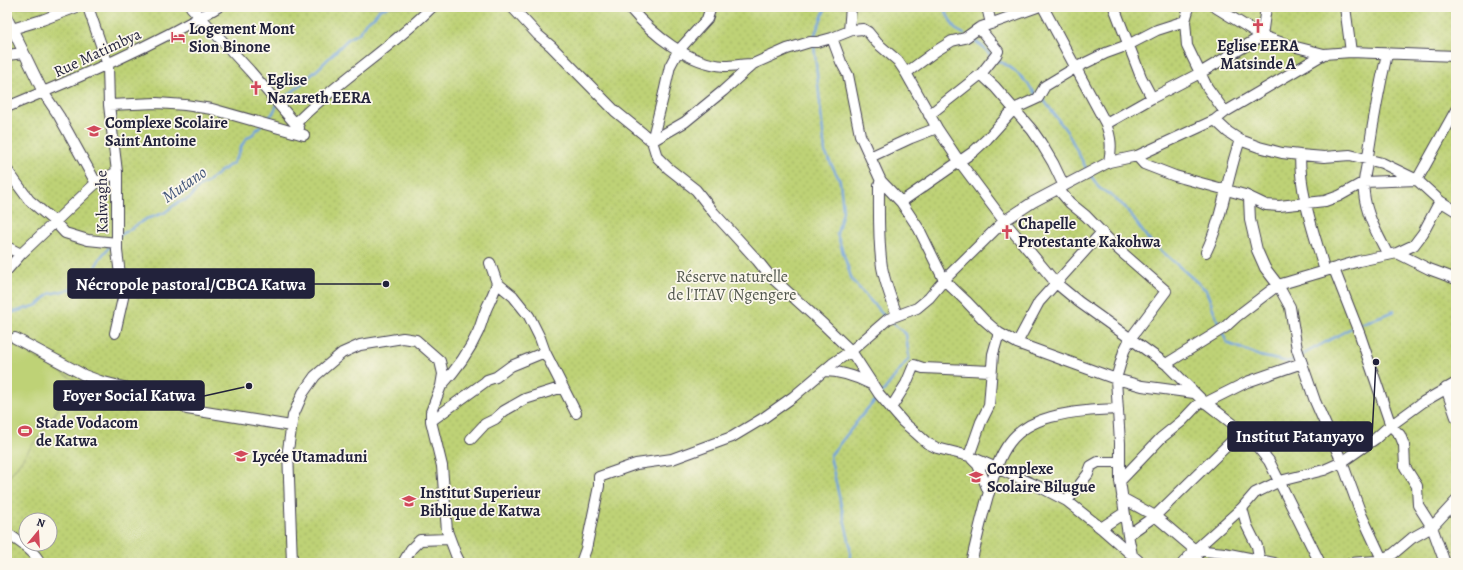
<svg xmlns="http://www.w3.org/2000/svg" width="1463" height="570" font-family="Alegreya,serif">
<defs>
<pattern id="park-dots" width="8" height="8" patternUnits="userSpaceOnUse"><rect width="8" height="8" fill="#bed276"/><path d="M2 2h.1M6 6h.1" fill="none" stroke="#a3b467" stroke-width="1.8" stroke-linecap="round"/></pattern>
</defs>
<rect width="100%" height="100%" fill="#fbf7ec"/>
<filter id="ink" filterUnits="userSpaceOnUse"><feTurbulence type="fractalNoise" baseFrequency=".025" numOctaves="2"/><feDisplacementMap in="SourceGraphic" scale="8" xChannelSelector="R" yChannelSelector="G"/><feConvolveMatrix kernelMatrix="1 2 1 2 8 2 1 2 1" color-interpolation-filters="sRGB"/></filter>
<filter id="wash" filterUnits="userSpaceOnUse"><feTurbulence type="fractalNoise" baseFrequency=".012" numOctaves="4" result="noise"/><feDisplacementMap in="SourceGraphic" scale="16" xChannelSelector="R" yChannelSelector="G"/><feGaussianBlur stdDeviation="0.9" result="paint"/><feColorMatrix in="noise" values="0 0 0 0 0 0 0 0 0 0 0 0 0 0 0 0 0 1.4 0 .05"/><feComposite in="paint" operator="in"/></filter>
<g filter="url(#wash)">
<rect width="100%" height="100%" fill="#f5e5cd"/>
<path fill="url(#park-dots)" stroke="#707a58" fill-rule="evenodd" d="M7,7H1456V563H7ZM26,520H50V544H26Z"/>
<path fill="#bed276" stroke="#707a58" d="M14,345L78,382L7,480V353Z"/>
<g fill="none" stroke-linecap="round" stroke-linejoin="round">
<path stroke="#71a3dc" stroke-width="2.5" d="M943,7L955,29L964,34
M970,38L982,46L992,57
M814,40L815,34L826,7
M814,45L825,152L840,181L843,211L837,234L852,280L886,318
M996,60C1013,66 1026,80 1036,95
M1040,98L1043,99L1068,133L1087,170
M281,102L319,68L348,39L359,33L366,22L374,17L379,10L388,7
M265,122L273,113L277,105
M1090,174L1099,188L1109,194L1125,207L1148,239L1206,290L1220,327
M119,236L146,219L164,213L177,203L190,198L199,187L208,182L221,171L233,163L239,153L242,145L247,138L253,134L261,125
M7,314L38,305L49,294L76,288L90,277L100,258L111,245
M1358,325L1394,311
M1222,331L1227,343L1260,356L1288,362L1297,358
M1302,355L1353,327
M882,393L909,358L906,334L890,321
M850,563V545L830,456L867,409L879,397"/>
</g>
</g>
<g filter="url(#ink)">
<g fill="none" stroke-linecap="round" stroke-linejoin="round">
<defs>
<path id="minor" d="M88,7L108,65L109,105L117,172V251L123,298L115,333
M191,7L250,71L299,128
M512,7L538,35L551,46L615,111L652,141L657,157L668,168L696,190L714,213L757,260L769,275L824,325L851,351L879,394L903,422L917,434L927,443L937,448L969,456L1040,487L1067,501L1101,528L1141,563
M629,7C652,34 688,64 725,66C734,66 744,64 753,64
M987,7L991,24
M1043,7L1106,124C1111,138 1112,147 1109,162
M1114,7L1141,77L1152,98
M1189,7L1185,21L1187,46L1207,87L1225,112
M1215,7L1262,36L1292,46L1324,54
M1345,7L1351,52
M7,18L43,92L59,116L96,183
M12,29L42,20L77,7
M849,31L851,7
M832,38L841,62L848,75L860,135L881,181L901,202L919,229L944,280L966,301L984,320L999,333L1017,343L1116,379L1142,386L1194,393
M1387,54C1379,88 1373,122 1368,156C1367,169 1362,180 1364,193C1366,215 1378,235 1388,255
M7,55L24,53
M906,73L936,51L952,41L965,38L979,28L1037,7
M981,74L995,87L1032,130L1041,143L1053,163L1064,186
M109,105L157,103L185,105L212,109L304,135
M7,107C80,77 150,47 218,7
M929,115L981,74L996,55L998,51L979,28
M1215,120L1228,132L1240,140L1259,147L1282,153L1300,155L1324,157L1350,155L1382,163L1417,180L1440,201L1456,211
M295,124C337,81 389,50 432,7
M1106,124L1152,98L1200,73L1262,36L1266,7
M652,141L685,122L723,91L753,64L787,49L810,42H817L832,38L852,30L863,29L868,32L877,43L898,61L906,73L937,128L959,161L1004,221L1056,283L1079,302L1166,364L1202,400L1242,431L1256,445L1269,461L1320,563
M652,141L664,93L670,66L678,51L707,19L711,7
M1300,155C1300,196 1314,233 1325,271
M1137,156L1144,164L1175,176L1245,195L1266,205L1279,206L1325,201L1339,196L1364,182L1417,180L1456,110
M870,157L911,138L937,128
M7,170L29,200L55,222L65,233L88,240L117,243
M881,181L879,185C879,212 878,240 882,267C885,283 891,299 897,315
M1058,189L1070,203L1086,216L1118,249L1166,291L1130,339L1124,351L1116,379L1120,443V481L1128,535L1132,555
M1249,198L1250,220L1257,250L1265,268L1278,285L1290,307L1297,349L1315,401L1342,462L1361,514L1382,559
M901,202L973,152L987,139L1014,109L1038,98L1045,86L1075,68L1106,53L1128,45L1157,30L1185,21
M7,247L21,254
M1206,252C1223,217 1227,176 1240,140
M1397,253L1429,269L1456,279
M490,263L497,283L513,296L529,316L540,338L545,352L576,413
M1334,269L1360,335L1391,426L1400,435L1404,445L1405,467L1417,486L1418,505L1432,527L1445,563
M7,270L21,254L96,183L117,172
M15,338L84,375L100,381L159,396L182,403L187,409L291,426
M1017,343L1039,302L1102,232
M1166,364L1224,328L1236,317L1278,285L1359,261L1397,253L1414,245L1423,233L1440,201
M824,371C841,371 855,376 871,384
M441,386C456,370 469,352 478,332C482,323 484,312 489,303C492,296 495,290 497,283
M1446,388L1456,417
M1205,403L1247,382L1302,363
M891,408L906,384L914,365L923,368L991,371
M431,421L485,382L487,380L496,377L511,366L545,352
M471,439L485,424L495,419L504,411L525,399L563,387
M969,456L981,422L989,406L993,354L999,333
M972,459L978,465L989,493
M1120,481L1161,438L1182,421L1202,400
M1122,498L1155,516L1195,550L1198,563
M1067,501L1088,474L1091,466L1098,462H1119
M1242,508L1247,526L1257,546L1260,563
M1101,528L1124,513
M7,533C18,541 34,550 40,563
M1128,535L1155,516L1242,431
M1195,550L1224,553L1274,563
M292,563L288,450L293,416L303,393L315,376L342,353L360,345L403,338L416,340L440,361L443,374L441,386L431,412V421L442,466L447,531L456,555L460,563
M403,563L411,549L420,540L449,539
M581,563L586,549L599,486V477L636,464L672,459L732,437L762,419L793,397L832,364L851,351L888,319L917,308L929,298L944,280L1004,221L1033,202L1109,162L1137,156L1215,120L1225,112L1324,54L1351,52L1456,56
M971,563C977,539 982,515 989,492C994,474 999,456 1010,442C1020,429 1036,421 1051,417C1073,411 1096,410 1118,409
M1183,563L1195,550L1242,508L1255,493L1280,481L1324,470L1342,462L1375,439L1386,429L1423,402L1456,383
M1350,563L1376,561L1393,554L1412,538L1432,527L1456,501"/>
</defs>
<use href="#minor" stroke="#423f51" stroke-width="12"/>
<use href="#minor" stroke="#fff" stroke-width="10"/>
</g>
</g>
<defs>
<symbol id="church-bare" viewBox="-9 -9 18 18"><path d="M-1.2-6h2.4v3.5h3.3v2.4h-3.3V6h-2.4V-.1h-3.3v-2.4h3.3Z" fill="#d1495b" stroke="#fbf7ec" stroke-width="2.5" paint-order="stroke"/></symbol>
<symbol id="hotel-bare" viewBox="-9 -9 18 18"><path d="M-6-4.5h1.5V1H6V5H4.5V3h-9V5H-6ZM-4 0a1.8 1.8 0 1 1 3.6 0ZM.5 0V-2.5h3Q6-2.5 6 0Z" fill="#d1495b" stroke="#fbf7ec" stroke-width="2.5" paint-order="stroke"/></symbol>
<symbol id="school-bare" viewBox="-9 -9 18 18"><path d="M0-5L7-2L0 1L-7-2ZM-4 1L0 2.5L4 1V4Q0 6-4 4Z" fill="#d1495b" stroke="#fbf7ec" stroke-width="2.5" paint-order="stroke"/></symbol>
<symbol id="stadium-bare" viewBox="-9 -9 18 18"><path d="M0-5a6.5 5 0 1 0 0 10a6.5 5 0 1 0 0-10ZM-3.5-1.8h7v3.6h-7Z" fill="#d1495b" stroke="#fbf7ec" stroke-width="2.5" paint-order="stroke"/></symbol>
</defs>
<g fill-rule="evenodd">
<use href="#church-bare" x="1248" y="16" width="20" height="20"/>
<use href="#hotel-bare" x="168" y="27" width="20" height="20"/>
<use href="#church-bare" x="246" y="78" width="20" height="20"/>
<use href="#school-bare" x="84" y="121" width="20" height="20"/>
<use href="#church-bare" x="997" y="222" width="20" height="20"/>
<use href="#stadium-bare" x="15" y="421" width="20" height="20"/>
<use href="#school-bare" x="231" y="446" width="20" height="20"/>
<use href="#school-bare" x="966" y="467" width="20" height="20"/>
<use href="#school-bare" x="399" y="491" width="20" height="20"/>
</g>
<g text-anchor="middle" stroke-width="3.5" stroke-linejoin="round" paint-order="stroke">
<g font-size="16" font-weight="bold" fill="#22223b" stroke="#fbf7ec" text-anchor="start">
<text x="189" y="34">Logement Mont<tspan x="189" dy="18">Sion Binone</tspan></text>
<text x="1258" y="51" text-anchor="middle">Eglise EERA<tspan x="1258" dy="18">Matsinde A</tspan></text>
<text x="267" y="85">Eglise<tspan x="267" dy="18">Nazareth EERA</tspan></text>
<text x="105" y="128">Complexe Scolaire<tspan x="105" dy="18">Saint Antoine</tspan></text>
<text x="1018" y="229">Chapelle<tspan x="1018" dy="18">Protestante Kakohwa</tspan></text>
<text x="36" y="428">Stade Vodacom<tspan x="36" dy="18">de Katwa</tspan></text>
<text x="252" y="462">Lycée Utamaduni</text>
<text x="987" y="474">Complexe<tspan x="987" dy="18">Scolaire Bilugue</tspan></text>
<text x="420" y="498">Institut Superieur<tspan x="420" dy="18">Biblique de Katwa</tspan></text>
</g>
<g font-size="16" fill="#22223b" stroke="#fbf7ec">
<text transform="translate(97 52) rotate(-25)" y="6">Rue Matimbya</text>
<text transform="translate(101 202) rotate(-91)" y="6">Kalwaghe</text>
</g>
<g font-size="16" fill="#51574d" stroke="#fbf7ec">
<text x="732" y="282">Réserve naturelle<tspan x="732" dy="18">de l'ITAV (Ngengere</tspan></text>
</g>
<g font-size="17" font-style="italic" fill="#42567b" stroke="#fbf7ec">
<text transform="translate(184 184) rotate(-35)" y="6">Mutano</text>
</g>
</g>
<path fill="none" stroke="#22223b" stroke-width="1.5" d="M386 284L314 284M249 386L204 396M1376 362L1372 436"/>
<g fill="#22223b" stroke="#fbf7ec" stroke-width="1.5">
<circle cx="386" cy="284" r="4"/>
<circle cx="249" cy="386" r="4"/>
<circle cx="1376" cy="362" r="4"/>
</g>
<g fill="#22223b" stroke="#22223b" stroke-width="1.5">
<rect x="68" y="269" width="246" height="29" rx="4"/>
<rect x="54" y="381" width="150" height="29" rx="4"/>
<rect x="1228" y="422" width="144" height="29" rx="4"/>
</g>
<g font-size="17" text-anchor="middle" font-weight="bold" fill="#fff">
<text x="191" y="290">Nécropole pastoral/CBCA Katwa</text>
<text x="129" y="401">Foyer Social Katwa</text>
<text x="1300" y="442">Institut Fatanyayo</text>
</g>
<rect width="1463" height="570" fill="none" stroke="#fbf7ec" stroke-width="24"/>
<g transform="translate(38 532) rotate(18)"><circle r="19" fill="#fbf7ec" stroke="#a4a2a5"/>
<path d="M0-3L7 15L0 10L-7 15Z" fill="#d1495b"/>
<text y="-6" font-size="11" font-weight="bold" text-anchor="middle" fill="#22223b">N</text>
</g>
</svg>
